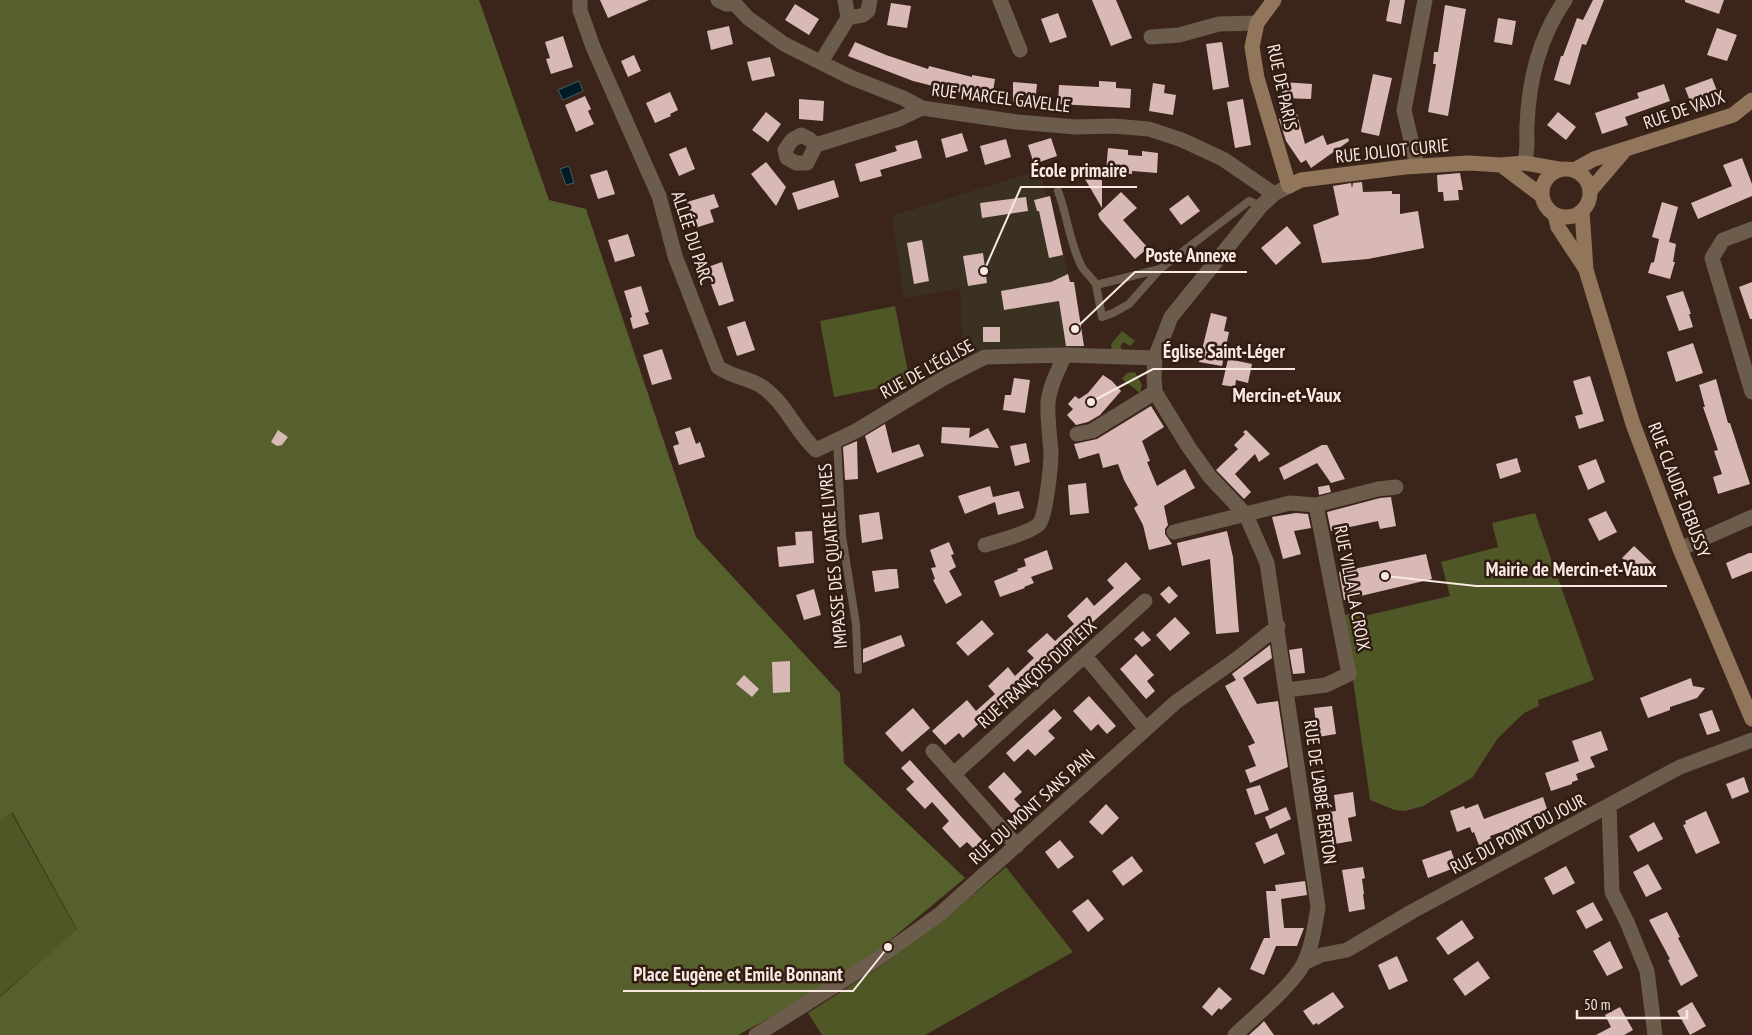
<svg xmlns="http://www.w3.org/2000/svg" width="1752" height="1035" font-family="'PT Sans Narrow',sans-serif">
<rect width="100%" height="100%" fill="#3b251b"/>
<path fill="#3b3121" d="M1040,170L1046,197L1050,196L1070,282H1074L1084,347L1067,350L987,348L963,360L960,288L904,298L892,216Z"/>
<path fill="#4e5725" d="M895,306L910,382L834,397L820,321Z
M1122,331L1135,341L1130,346L1124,342L1120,346L1123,351L1112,352L1111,344Z
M1135,372L1142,385L1140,393L1122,379L1127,373Z
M1535,513L1594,680L1538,700L1539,706L1524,713L1498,738L1472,778L1423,806L1405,811L1395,810L1370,800L1344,615L1359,612L1360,617L1450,596L1441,562L1498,547L1492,523Z
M11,812L77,930L0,996V821Z
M1006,867L1073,952L925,1035H822L808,1013L881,966L944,919Z"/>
<path fill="#56602c" d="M0,0H479L549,200L586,209L696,537L840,693L844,763L965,878L871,956L799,1002L738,1035H0V997L77,929L12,812L0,821Z"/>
<path fill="#001b28" stroke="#4a5960" d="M579,81L583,91L563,100L558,90Z
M569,166L574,183L566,185L560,169Z"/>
<path fill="#d9b9b5" d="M600,0H649L608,18Z
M1092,0H1116L1132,38L1111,46Z
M1390,0H1405L1401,24L1386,21Z
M1593,0H1604L1586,45L1582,44L1570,85L1554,80L1561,56H1563L1577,18L1583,20Z
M1685,0H1724L1719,14L1685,2Z
M891,3L911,6L907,28L887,25Z
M795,4L819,19L809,35L785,20Z
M1445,5L1466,9L1448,116L1428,112L1436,64H1433L1434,52H1438Z
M1058,13L1067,37L1050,43L1041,19Z
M1498,18L1516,21L1512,45L1494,42Z
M729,26L733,44L711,50L707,31Z
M1717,28L1737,35L1727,61L1707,55Z
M563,36L573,67L551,74L546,59L550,58L545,42Z
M855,42L886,55L928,69L929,66L972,77V75L995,79L992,98L957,92L913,81L848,56Z
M1222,42L1229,87L1213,90L1206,44Z
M634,55L641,71L628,77L621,61Z
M770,57L775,76L752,81L747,62Z
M1373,74L1392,78L1379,136L1361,132Z
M1712,78L1719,96L1692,106L1685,88Z
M1099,81L1116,82V88L1131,89L1130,108L1058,104L1059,85L1099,87Z
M1013,82L1037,84L1035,103L1013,102Z
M1283,82L1312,84L1311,99L1282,98Z
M1153,83L1165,85L1164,93L1176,95L1173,115L1149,111Z
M1664,84L1670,101L1625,117L1628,125L1602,134L1595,113L1639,98L1637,93Z
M670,92L678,110L670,114L671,116L655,123L646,103Z
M585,96L591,109L588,111L594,124L576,132L565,105Z
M799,99L824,101L823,121L799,119Z
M1243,99L1251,145L1235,148L1227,102Z
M766,112L781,124L768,142L752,130Z
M1558,112L1576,127L1566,140L1547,125Z
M1297,114L1305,144L1323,135L1327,145L1348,138L1349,141L1311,168L1306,160L1301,163L1286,141L1279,119Z
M962,133L968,151L946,158L941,139Z
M1051,138L1057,156L1034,164L1028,145Z
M1006,139L1011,157L985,165L980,146Z
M917,140L922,158L880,170L882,176L860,182L855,164L897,151L895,146Z
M686,147L695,169L679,176L669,154Z
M1108,148L1128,150V155L1142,156V151L1158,153L1157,173L1132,171V174L1106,171Z
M1742,158L1752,184V196L1698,219L1691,203L1732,186L1723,165Z
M766,162L786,187L776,206L751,174Z
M607,170L615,194L598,199L590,175Z
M1460,173L1463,190H1458L1459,200L1444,201L1443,192H1438L1437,175Z
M1085,179L1102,180V208Z
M834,180L839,197L798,210L792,193Z
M1362,182L1363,192L1392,191V194H1400V214L1418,211L1424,248L1368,259L1322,263L1313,225L1339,215L1333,186L1351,183L1352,188L1353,183Z
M1121,192L1137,208L1123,220L1148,248L1135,259L1100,219L1098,214Z
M714,194L719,207L710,210L714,222L695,228L687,202Z
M1188,195L1200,211L1181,225L1169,209Z
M1050,196L1063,255L1049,258L1039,211H1037L1034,200Z
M1026,197L1028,211L982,218L980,203Z
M1662,202L1678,207L1669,242L1652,237Z
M1287,226L1301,243L1276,265L1261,248Z
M628,234L635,256L615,262L608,240Z
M1659,239L1676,244L1673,262H1675L1670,279L1648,273L1651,263L1654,262Z
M922,240L929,281L914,284L907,243Z
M983,253L987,283L968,286L963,256Z
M722,262L734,301L719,306L705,268Z
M1068,274L1070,282H1074L1084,346H1066L1059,301L1004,310L1001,291L1051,282Z
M1752,282V319H1750L1739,287Z
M641,286L649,312L645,313L649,324L633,329L630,318L632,317L624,291Z
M1683,291L1691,314H1689L1693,327L1679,331L1666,296Z
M1211,313L1227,317L1224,331L1229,332L1222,366L1199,362Z
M745,321L755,350L737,356L727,327Z
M983,327H1000V342H983Z
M1693,343L1703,373L1676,382L1667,352Z
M662,349L672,379L652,385L643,355Z
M1228,359L1252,364L1248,383L1236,380L1235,387L1222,385Z
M1103,375L1112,381L1121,391L1100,415L1088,422L1076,425L1067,415L1073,409L1068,404L1075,396L1079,399L1088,393Z
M1590,376L1604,421L1579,429L1575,416L1583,414L1573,381Z
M1014,378L1030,380L1025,413L1003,410L1005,395H1011Z
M1716,379L1728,423H1730L1750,484L1718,494L1713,477L1722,474L1714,451L1718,450L1703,407H1705L1699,385Z
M1151,406L1164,427L1142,441L1150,461L1147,462L1157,486L1185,469L1195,488L1164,506L1168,525L1165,529V534L1172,544L1149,550L1143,525L1134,508L1138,505L1124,480L1118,464L1103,468L1099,453L1079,459L1074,444L1097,439Z
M885,424L892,453L919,444L924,456L877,473L865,436Z
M690,427L696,444L700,442L705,457L679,465L673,446L679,444L675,432Z
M942,427L970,428L969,438L988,428L999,448L941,443Z
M278,430L288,437L282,445L277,446L271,442Z
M1246,430L1270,454L1259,462L1255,454L1235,474L1251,492L1244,499L1216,470L1238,449L1234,445L1245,434L1243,432Z
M857,441L858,479L845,480L843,447Z
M1026,443L1030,462L1015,466L1010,446Z
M1322,445H1327L1345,479L1331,483L1317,463L1284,480L1279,468Z
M1517,458L1521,472L1500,479L1496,464Z
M1596,459L1605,482L1588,490L1578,466Z
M1086,483L1089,513L1070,515L1068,485Z
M1329,485L1331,492L1319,495L1318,487Z
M990,486L993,497L1019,491L1024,508L998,515L995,502L965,514L958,496Z
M1391,497L1396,526L1380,529L1378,521L1331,531L1327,512L1380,498Z
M1606,511L1617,532L1599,541L1588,519Z
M879,512L883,539L862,543L859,515Z
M1296,513L1308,514L1311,528L1294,531L1301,554L1283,559L1272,517Z
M812,531L814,563L779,567L777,547L796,545L795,532Z
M1227,531L1233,557L1239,632L1216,634L1210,559L1182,566L1177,543Z
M949,542L954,554L951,555L956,567L949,571L962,595L946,604L933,580L935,579L931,568L936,567L930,550Z
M1634,546L1654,565L1642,577L1622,558Z
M1047,550L1053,569L1031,577L1034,583L1024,587L1025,588L1000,597L994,581L1018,571L1017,569L1026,566L1024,559Z
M1749,553H1752V571L1732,579L1726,563Z
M1426,554L1432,579L1344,600L1339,572Z
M1126,562L1141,579L963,738L959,733L945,745L932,731L967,700L976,711L995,694L988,686L1008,667L1015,676L1034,658L1027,651L1047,633L1055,641L1074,624L1067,616L1087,597L1094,606L1114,588L1107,580Z
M890,569H897L899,588L875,592L872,571Z
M1169,586L1178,596L1169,604L1160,594Z
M814,589L821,615L804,620L796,595Z
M1175,617L1190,633L1170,651L1156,635Z
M982,620L994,634L968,656L956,643Z
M1143,631L1151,640L1142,647L1134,639Z
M901,635L905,646L863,663V649Z
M1270,645L1272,658L1243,678L1257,704L1278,701L1288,767L1250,783L1245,770L1256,766L1248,746L1255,743L1225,686L1236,680L1232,674Z
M1302,648L1305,673L1293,674L1289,650Z
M1136,654L1154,675L1147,681L1155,691L1146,699L1120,669Z
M790,661V692L773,693L772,662Z
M744,675L759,689L752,697L736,684Z
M1691,678L1693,686L1705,688L1697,698L1670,707V710L1648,718L1640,698Z
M1089,696L1116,726L1107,734L1098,724L1091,731L1073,711Z
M1332,706L1336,734L1318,737L1314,708Z
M913,708L930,728L902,752L885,733Z
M1054,709L1062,718L1048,731L1055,738L1035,756L1028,749L1014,762L1006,753Z
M1712,710L1720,731L1707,735L1699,714Z
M1601,731L1608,750L1590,757L1595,767L1576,774L1578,780L1572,782V784L1551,791L1545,773L1579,761L1572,741Z
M910,760L985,843L976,851L967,842L960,848L942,828L949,821L932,802L925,809L906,789L914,782L901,768Z
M1004,772L1022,792L1014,799L1023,809L1014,816L988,787Z
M1744,777L1749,792L1732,799L1726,784Z
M1260,785L1269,810L1255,815L1246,789Z
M1353,792L1356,816L1348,818L1352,841L1335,844L1333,827L1330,828L1328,812L1336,811L1334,795Z
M1543,797L1549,815L1490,836L1492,843L1480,848L1474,832L1472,833L1470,827L1457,832L1450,811L1464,806L1465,809L1478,804L1484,819Z
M1106,804L1119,818L1102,835L1089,822Z
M1286,807L1291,819L1270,829L1265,817Z
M1706,811L1720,843L1696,854L1683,825L1686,824L1685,821Z
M1654,822L1663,839L1638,852L1629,836Z
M1277,833L1285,854L1264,864L1255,843Z
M1060,840L1074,857L1058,869L1045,852Z
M1451,850L1457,867L1428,878L1422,860Z
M1132,856L1143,871L1123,886L1112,871Z
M1648,864L1662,889L1646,897L1633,872Z
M1566,866L1575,883L1553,895L1544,878Z
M1363,867L1365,878L1362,879L1364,894H1363L1365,909L1349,912L1342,870Z
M1305,881L1307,895L1281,899L1284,928H1304L1297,946H1276L1264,975L1250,969L1264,938H1270L1266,891H1276L1275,885Z
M1088,899L1104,919L1088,932L1072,911Z
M1593,902L1603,920L1586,929L1576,911Z
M1667,912L1680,937L1678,938L1698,976L1681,986L1668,960L1670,959L1649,920Z
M1462,920L1474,938L1448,955L1436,938Z
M1610,941L1623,968L1607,976L1593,951Z
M1397,956L1408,981L1389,990L1378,965Z
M1478,961L1490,978L1465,996L1453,979Z
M1219,987L1232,999L1221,1010L1219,1008L1212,1016L1202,1007Z
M1333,992L1344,1007L1318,1025L1317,1023L1313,1025L1303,1011Z
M1692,1002L1706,1026L1690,1035L1677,1011Z
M1620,1007L1633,1030L1624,1035H1596L1611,1027L1605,1015Z
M1264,1021L1274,1035H1249L1259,1026Z"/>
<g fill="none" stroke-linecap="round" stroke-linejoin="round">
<path stroke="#6c5c4b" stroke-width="8" d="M1058,191C1067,214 1069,240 1080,263C1083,272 1092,276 1096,285
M1160,269L1096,285L1102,317L1113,313L1129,304L1160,269L1249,201L1261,206
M837,440L842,536L856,624L858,670"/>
<path stroke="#6c5c4b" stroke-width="15" d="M580,0V10L593,47L659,196L675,256L718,367C733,378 751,378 764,388C786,404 796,432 816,450L856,431L942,379L985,357L1065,355L1155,358
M718,0L726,4H735L748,18L784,44L850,77L903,98L922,108L1017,122L1076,127L1113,126L1149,129L1182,140L1223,159L1274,194
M1000,0L1020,50
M848,18L863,15L868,11L870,0
M1151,37L1179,35L1219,24L1257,23
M821,62L848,18L845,0
M816,145L807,163H796L787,158L785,150L792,140L801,135L809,139L816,145L899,119L922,108
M1524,163C1529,150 1526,138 1527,125C1529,79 1539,38 1565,0
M1417,166L1404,110L1425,0
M1752,229L1723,240L1712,258L1752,392
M1077,434L1092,431L1155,392
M1174,532L1290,503L1316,505L1378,489L1396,487
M985,545C998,541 1030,533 1039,524C1046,516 1051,465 1051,453C1050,436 1047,419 1048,402C1050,386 1058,370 1065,355
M1680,549L1752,517
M1085,656L1146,729
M1287,690L1326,685L1349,674L1316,505
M933,751L1017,846
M954,774L1145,601
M1609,806L1612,892L1627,922L1647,971L1655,1035
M1304,963L1321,955L1347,950L1413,911L1680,767L1752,740
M756,1035L876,960L940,914L1176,702L1238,658L1278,626
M1235,1035C1254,1017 1293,985 1304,963C1312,946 1315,926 1318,907L1267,563L1246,515L1210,477L1188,446L1155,392L1154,377L1155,358L1171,317L1261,206L1274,194L1289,186"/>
<path stroke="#91765b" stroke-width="15" d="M1274,0L1257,23L1252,47L1257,78L1289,186L1301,180L1405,167L1469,163L1501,165L1524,163L1559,169
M1501,165L1541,195
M1542 193a24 24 0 1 1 48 0a24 24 0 1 1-48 0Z
M1574,170L1594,159L1733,115L1752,100
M1590,191L1625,150
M1582,211L1586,270L1633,424L1680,549L1752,719
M1555,215L1558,227L1585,268"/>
</g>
<g text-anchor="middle" stroke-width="5" stroke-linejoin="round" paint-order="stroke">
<g font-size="18" fill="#f8e9e2" stroke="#301c11">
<text transform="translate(1282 87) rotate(78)" y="6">RUE DE PARIS</text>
<text transform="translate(1001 98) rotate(7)" y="6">RUE MARCEL GAVELLE</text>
<text transform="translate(1684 110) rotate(-19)" y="6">RUE DE VAUX</text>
<text transform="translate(1392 151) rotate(-6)" y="6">RUE JOLIOT CURIE</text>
<text transform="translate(692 238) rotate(72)" y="6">ALLÉE DU PARC</text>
<text transform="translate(927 369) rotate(-29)" y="6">RUE DE L'ÉGLISE</text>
<text transform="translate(1679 490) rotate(69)" y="6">RUE CLAUDE DEBUSSY</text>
<text transform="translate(833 556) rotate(-95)" y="6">IMPASSE DES QUATRE LIVRES</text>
<text transform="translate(1352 588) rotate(79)" y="6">RUE VILLA LA CROIX</text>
<text transform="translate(1037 674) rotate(-42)" y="6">RUE FRANÇOIS DUPLEIX</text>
<text transform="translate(1320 792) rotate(82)" y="6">RUE DE L'ABBÉ BERTON</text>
<text transform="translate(1032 807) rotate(-42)" y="6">RUE DU MONT SANS PAIN</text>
<text transform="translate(1518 834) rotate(-28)" y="6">RUE DU POINT DU JOUR</text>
</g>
<g font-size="20" font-weight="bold" fill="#f8e9e2" stroke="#301c11">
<text x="1287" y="402">Mercin-et-Vaux</text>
</g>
</g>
<path fill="none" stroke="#f8e9e2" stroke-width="2" d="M984 271L1021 187H1137M1075 329L1135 272H1247M1091 402L1153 369H1295M1385 576L1476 586H1667M888 947L853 991H623"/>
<g fill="#f8e9e2" stroke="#301c11" stroke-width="2">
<circle cx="984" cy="271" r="5"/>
<circle cx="1075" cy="329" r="5"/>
<circle cx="1091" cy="402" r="5"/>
<circle cx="1385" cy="576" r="5"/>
<circle cx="888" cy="947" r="5"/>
</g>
<g font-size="19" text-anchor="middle" font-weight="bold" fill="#f8e9e2" stroke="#301c11" stroke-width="5" stroke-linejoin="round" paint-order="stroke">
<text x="1079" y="177">École primaire</text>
<text x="1191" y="262">Poste Annexe</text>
<text x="1224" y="358">Église Saint-Léger</text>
<text x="1571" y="576">Mairie de Mercin-et-Vaux</text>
<text x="738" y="981">Place Eugène et Emile Bonnant</text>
</g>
<path d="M1577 1010v8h110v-8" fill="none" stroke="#f8e9e2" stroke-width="2.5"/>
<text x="1584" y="1010" font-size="15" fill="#f8e9e2" stroke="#301c11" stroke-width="4" paint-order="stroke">50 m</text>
</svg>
